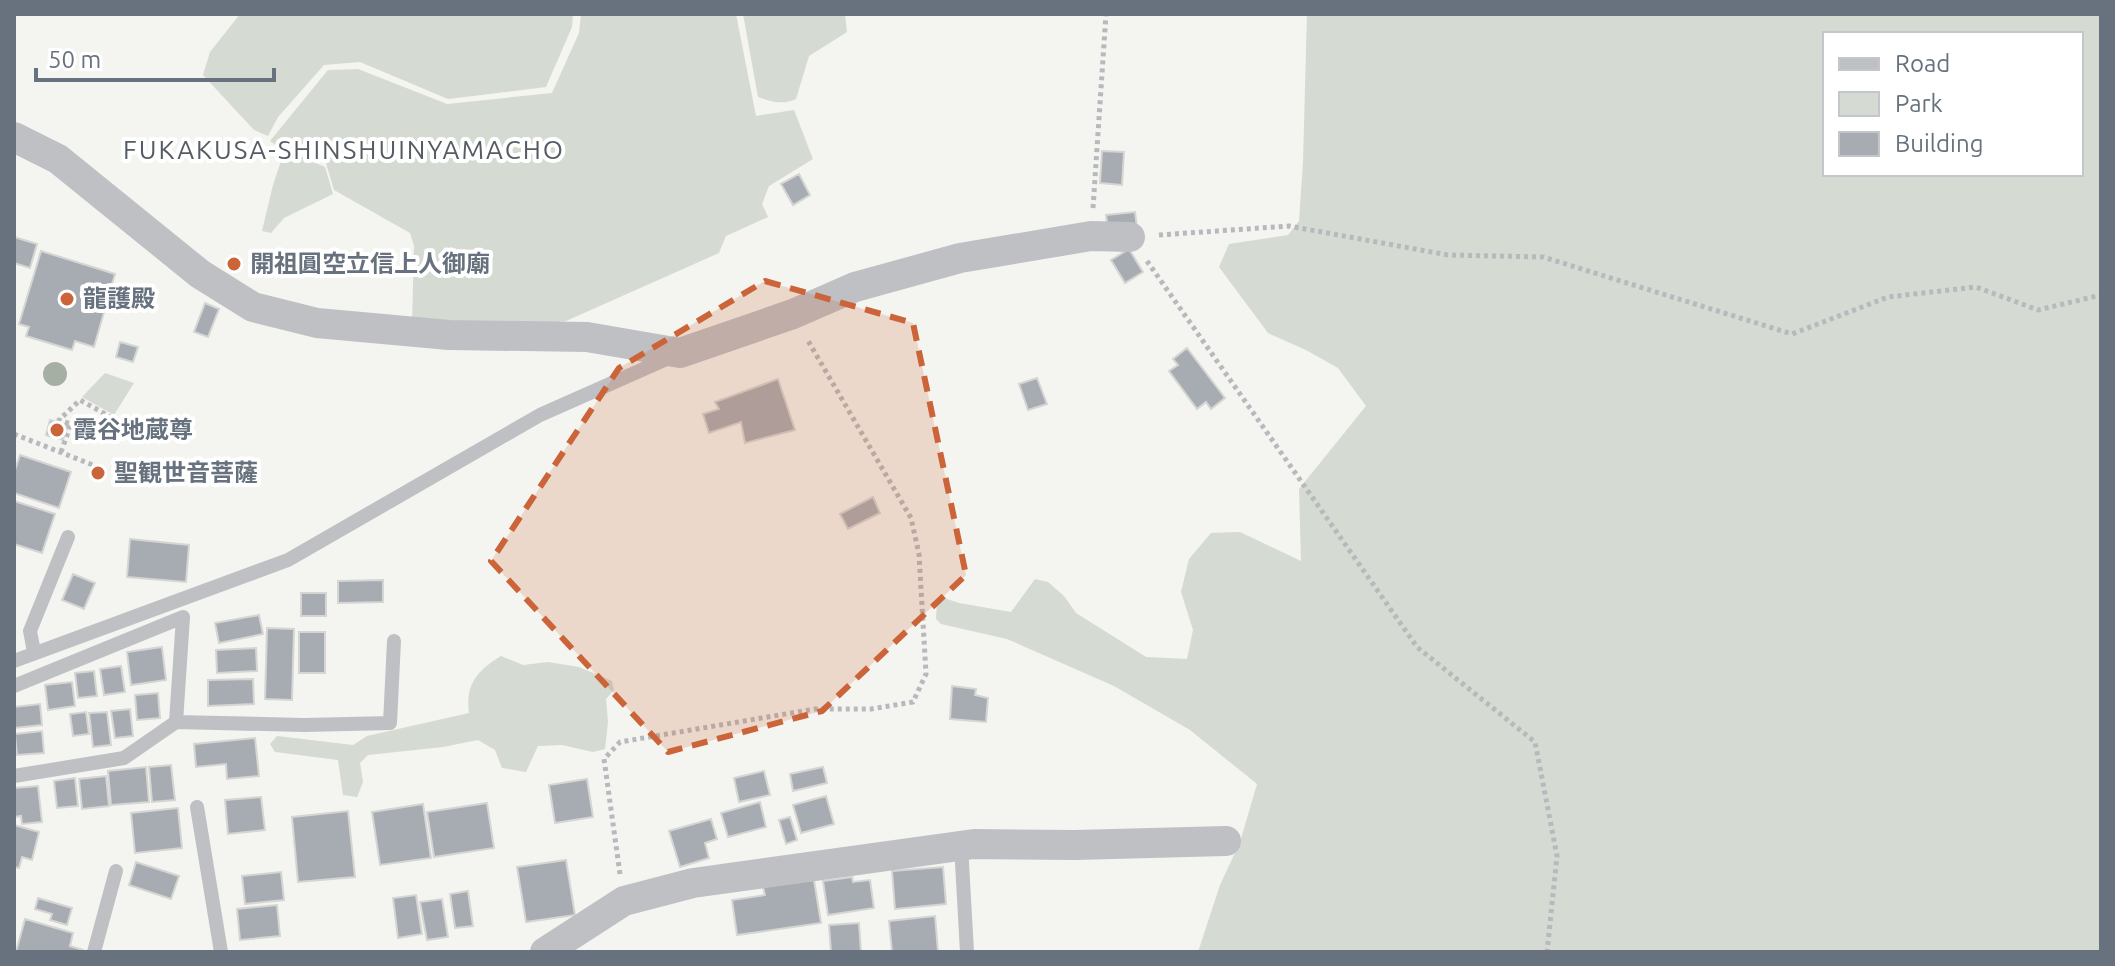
<svg xmlns="http://www.w3.org/2000/svg" width="2115" height="966" font-family="Ubuntu,'Noto Sans JP',sans-serif">
<rect width="100%" height="100%" fill="#f4f4f1"/>
<path fill="#d5dad2" fill-rule="evenodd" d="M240,14H573L572,27L546,87L448,99L360,62L324,65L278,117L268,136L254,130L203,75L210,52Z
M581,14H736L756,116L794,110L813,159L769,186L762,204L768,217L726,236L719,253L566,321L509,329L412,326L414,246L410,233L334,190L326,163L301,152L290,155L270,141L328,70L358,69L447,104L552,93L579,33Z
M743,14H845L847,32L809,56L796,99C783,105 772,102 758,97Z
M1307,14H2101V952H1198L1220,885L1240,842L1257,784L1190,730L1114,686L1007,639L941,624L936,619L937,601L944,598L959,603L1011,612L1035,579L1048,582L1064,596L1076,613L1146,657L1187,659L1193,630L1181,592L1189,559L1211,533L1240,532L1301,561L1299,489L1366,406L1338,368L1306,350L1268,333L1219,267L1229,244L1288,235L1299,221L1303,162ZM1825,34H2081V174H1825Z
M300,156L325,167L333,194L284,218L271,233L262,231L273,185L281,161Z
M105,373L134,383L114,415L82,397Z
M501,656L523,665L548,662L579,667L612,681L614,690L606,699L608,722L605,749L593,752L562,745L538,746L526,772L502,768L495,750L478,740L443,747L368,755L360,763L363,782L357,797L343,795L338,760L275,752L270,744L277,736L353,745L367,736L469,713C465,684 478,670 501,656Z"/>
<path fill="#a7acb2" stroke="#d5d5d3" stroke-width="2" d="M1102,151L1124,152L1122,185L1100,183Z
M799,174L810,195L793,205L781,184Z
M1135,212L1137,228L1108,231L1106,215Z
M14,237L37,244L30,268L14,263Z
M1129,249L1143,272L1125,283L1111,260Z
M41,251L115,274L94,347L75,341L72,350L26,336L29,327L19,324Z
M205,303L219,309L208,337L194,332Z
M120,342L138,347L133,362L116,357Z
M1187,348L1225,398L1211,409L1206,402L1197,409L1169,371L1178,365L1173,359Z
M1037,378L1047,404L1028,410L1019,384Z
M778,379L795,430L745,443L741,422L709,433L703,414L719,409L715,402Z
M50,420L68,425L63,440L46,435Z
M20,455L71,472L59,508L14,493V473Z
M873,497L880,513L848,529L840,514Z
M14,501L55,514L42,553L14,544Z
M130,539L189,545L186,582L127,577Z
M73,574L95,583L84,609L62,600Z
M383,580V602L338,603V581Z
M301,593H326V616H301Z
M259,615L263,634L219,643L215,623Z
M267,628L294,629L292,700L265,699Z
M299,632H325V673H299Z
M162,647L166,680L131,685L127,652Z
M256,648L257,671L217,673L216,650Z
M121,666L125,692L104,695L100,669Z
M94,671L97,696L78,698L75,673Z
M253,679L254,704L208,706V680Z
M72,682L75,706L48,710L45,685Z
M952,686L976,689L975,695L988,698L986,722L950,719Z
M158,693L160,718L137,720L135,695Z
M40,704L42,725L14,728V707Z
M130,709L133,736L115,738L111,711Z
M86,712L89,734L73,736L70,714Z
M107,712L111,745L93,747L89,713Z
M42,731L44,753L17,755L15,734Z
M255,738L259,776L227,779L226,764L196,767L194,744Z
M171,765L175,800L152,802L149,767Z
M146,767L149,802L111,805L108,771Z
M823,767L827,783L793,791L790,774Z
M764,771L770,795L739,802L734,778Z
M106,776L109,806L82,809L79,779Z
M75,778L78,806L57,808L54,781Z
M587,779L593,817L555,823L549,785Z
M38,786L42,822L22,824L21,816L14,817V788Z
M826,796L834,824L801,833L793,805Z
M261,797L265,830L228,834L225,800Z
M760,802L766,827L728,837L721,813Z
M487,803L494,848L434,857L427,812Z
M423,804L431,858L380,865L372,812Z
M178,808L182,848L135,853L131,813Z
M348,811L355,877L298,882L292,817Z
M790,817L797,840L786,844L779,820Z
M711,819L717,839L705,843L709,858L680,867L669,831Z
M14,825L39,832L32,860L22,857L19,868L14,867Z
M566,860L575,915L526,922L517,867Z
M136,862L179,876L171,899L129,885Z
M943,867L946,904L895,909L892,871Z
M281,872L284,900L245,904L242,876Z
M852,877L853,882L870,880L874,908L828,915L823,881Z
M814,880L821,923L737,935L732,900L765,895L763,887Z
M468,891L473,926L455,928L450,894Z
M416,895L422,934L398,938L393,898Z
M38,898L72,908L67,925L50,920L52,914L35,909Z
M442,899L448,937L427,940L420,902Z
M277,905L280,936L240,940L237,909Z
M935,916L938,951L892,952L889,921Z
M25,919L73,933L70,946L83,950V952H16Z
M859,923L861,952H831L829,925Z"/>
<g fill="none" stroke-linecap="round" stroke-linejoin="round">
<path stroke="#b7b9bc" stroke-width="5" stroke-dasharray="4 4" stroke-linecap="butt" d="M1093,208L1106,14
M1159,235L1289,226L1448,255L1543,257L1792,334L1888,297L1976,287L2038,310L2101,295
M1147,261L1417,647L1535,742L1557,856L1547,952
M14,434L98,467
M61,452L71,424L59,420L80,400L118,421
M620,874L604,759L620,742L815,709H871L913,702L926,674L919,554L911,518L807,339"/>
<path stroke="#bec0c4" stroke-width="14" d="M34,652L30,631L68,537
M14,661L288,560L540,415L673,356
M14,686L183,617L176,722
M14,776L124,758L176,722L304,725L390,723L394,641
M197,807L221,952
M961,845L967,952
M94,952L116,871"/>
<path stroke="#bec0c4" stroke-width="30" d="M14,137L58,159L200,274L253,307L317,323L449,335L587,337L680,353L793,314L855,287L960,258L1091,236L1130,237
M545,952L624,901L693,883L974,844L1075,845L1226,841"/>
</g>
<circle fill="#a6afa4" cx="55" cy="374" r="12"/>
<path fill="#cb6439" fill-opacity="0.2" stroke="#cb6439" stroke-width="6" stroke-dasharray="16 10" stroke-linejoin="round" d="M765,281L913,323L966,575L822,711L668,752L491,561L619,368Z"/>
<g fill="#cb6439" stroke="#fff" stroke-width="3">
<circle cx="234" cy="264" r="8"/>
<circle cx="67" cy="299" r="8"/>
<circle cx="57" cy="430" r="8"/>
<circle cx="98" cy="473" r="8"/>
</g>
<g text-anchor="middle" stroke-width="8" stroke-linejoin="round" paint-order="stroke">
<g font-size="24" font-weight="bold" fill="#67727e" stroke="#fff" text-anchor="start">
<text x="250" y="272">開祖圓空立信上人御廟</text>
<text x="83" y="307">龍護殿</text>
<text x="73" y="438">霞谷地蔵尊</text>
<text x="114" y="481">聖観世音菩薩</text>
</g>
<g font-size="26" letter-spacing="2" fill="#545c64" stroke="#fff">
<text x="344" y="159">FUKAKUSA-SHINSHUINYAMACHO</text>
</g>
</g>
<rect width="2115" height="966" fill="none" stroke="#67727e" stroke-width="32"/>
<rect x="1823" y="32" width="260" height="144" fill="#ffffff" stroke="#c2c7cb" stroke-width="2"/>
<rect x="1839" y="58" width="40" height="12" fill="#bec0c4" stroke="#c2c7cb" stroke-width="2"/>
<text x="1895" y="72" font-size="24" fill="#67727e">Road</text>
<rect x="1839" y="92" width="40" height="24" fill="#d5dad2" stroke="#c2c7cb" stroke-width="2"/>
<text x="1895" y="112" font-size="24" fill="#67727e">Park</text>
<rect x="1839" y="132" width="40" height="24" fill="#a7acb2" stroke="#c2c7cb" stroke-width="2"/>
<text x="1895" y="152" font-size="24" fill="#67727e">Building</text>
<path d="M36 68v12h238v-12" fill="none" stroke="#67727e" stroke-width="4"/>
<text x="48" y="68" font-size="24" fill="#67727e" stroke="#ffffff" stroke-width="6" paint-order="stroke">50 m</text>
</svg>
